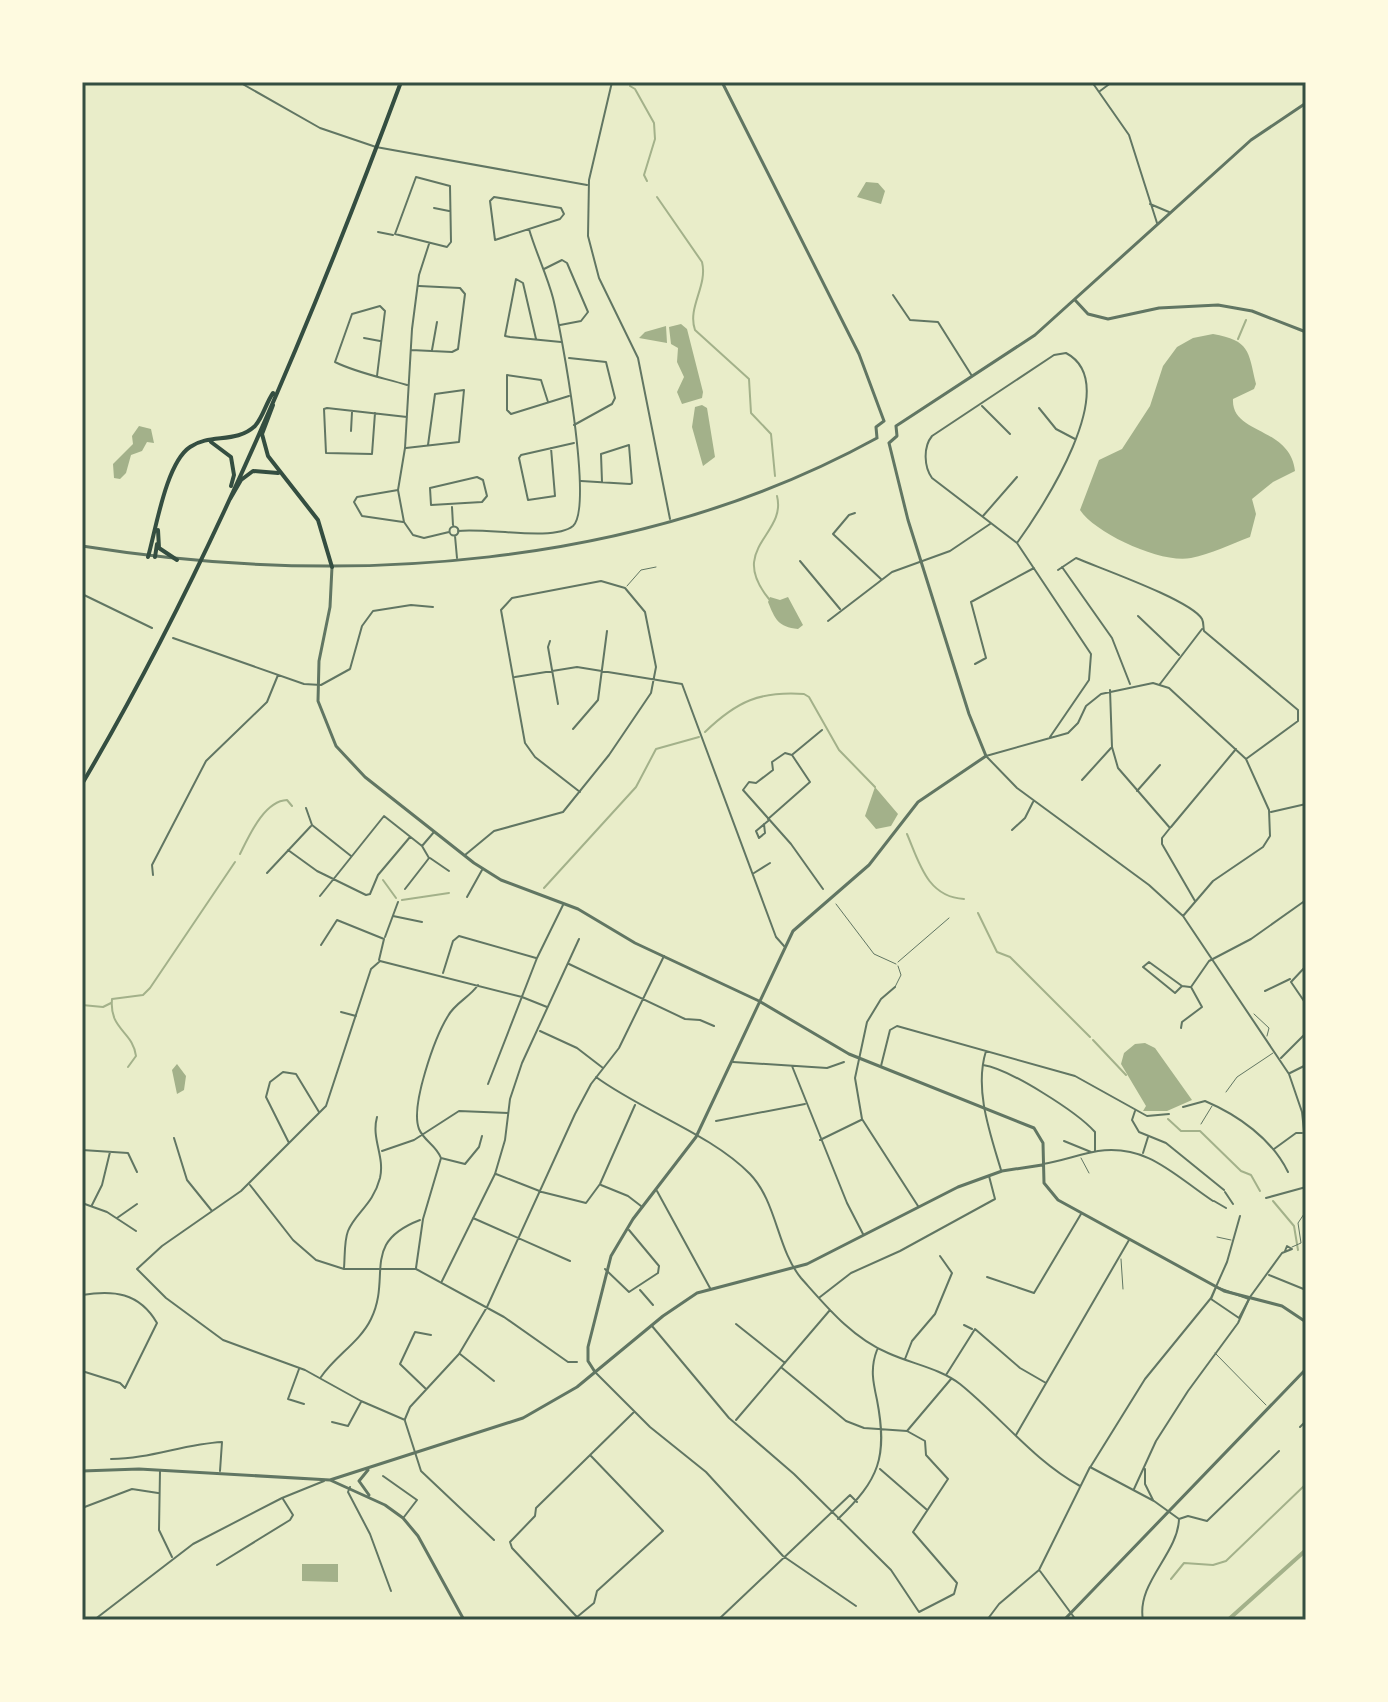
<svg xmlns="http://www.w3.org/2000/svg" width="1388" height="1702" font-family="Inter,sans-serif">
<rect width="100%" height="100%" fill="#e9edc9"/>
<path fill="#a3b18a" d="M866,182L878,183L885,191L881,204L857,197Z
M681,324L687,329L703,392L702,398L682,404L677,392L684,377L677,362L678,348L671,344L669,327Z
M666,326L667,343L639,338L645,332Z
M1213,334C1250,341 1248,350 1256,384L1254,389L1233,399C1231,435 1290,426 1295,471L1273,482L1252,499L1256,514L1250,537C1231,544 1211,554 1191,558C1162,564 1096,534 1080,510L1099,460L1122,449L1150,406L1163,366L1177,347L1193,338Z
M702,405L707,408L715,457L703,466L692,427L695,407Z
M139,426L151,429L154,443L147,442L142,451L131,455L126,473L120,479L114,478L113,464L133,444L132,436Z
M770,597L780,600L788,597L803,625L798,629C778,627 775,619 768,602Z
M875,787L898,814L891,826L876,829L865,816Z
M1145,1043L1155,1048L1192,1100L1167,1111H1143L1146,1106L1121,1064L1124,1053L1135,1044Z
M177,1064L186,1076L184,1090L177,1094L172,1070Z
M338,1564V1582L302,1581V1564Z"/>
<g fill="none" stroke-linecap="round" stroke-linejoin="round">
<path stroke="#a3b18a" stroke-width="2" d="M630,86L635,89L654,123L655,139L644,175L647,181
M657,197L702,262C708,286 687,307 695,330L749,379L751,413L771,434L775,476
M1238,339L1246,320
M769,599C727,548 787,535 777,496
M705,732C737,701 760,691 804,694L809,697L839,750L875,787
M907,834C919,862 927,897 964,899
M240,854C249,836 264,801 287,800L292,806
M383,880L396,898
M544,888L636,787L656,749L699,737
M402,900L449,893
M978,913L997,952L1010,957L1090,1037
M82,1005L103,1007L111,1003
M1093,1040L1126,1075
M128,1067L136,1056C133,1031 109,1030 112,999L143,995L150,988L235,862
M1168,1119L1181,1131H1200L1241,1171L1251,1175L1260,1191
M1273,1201L1294,1226L1298,1250
M1171,1579L1184,1563L1213,1565L1226,1561L1306,1484"/>
<path stroke="#a3b18a" stroke-width="4" d="M1228,1620L1306,1550"/>
<path stroke="#617663" stroke-width="1" d="M627,586L641,570L656,567
M836,904L874,954L896,964
M898,962L949,918
M895,987L901,975L898,966
M1254,1014L1269,1028L1267,1036
M1226,1092L1237,1077L1273,1053
M1201,1124L1212,1106
M1081,1158L1089,1173
M1217,1237L1231,1240
M1292,1247L1301,1243L1298,1223L1306,1211
M1121,1259L1123,1289
M1215,1353L1266,1405"/>
<path stroke="#617663" stroke-width="2" d="M1225,1192L1233,1204
M1266,1198L1306,1187
M1214,1201L1226,1208
M1216,1287L1249,1299L1239,1318L1211,1299Z
M1091,1466L1145,1379L1211,1298L1227,1262L1240,1216"/>
<path stroke="#617663" stroke-width="2" d="M239,82L320,128L376,147L587,185
M612,82L589,180L588,236L599,278L638,358L670,519
M1092,82L1129,135L1157,223
M1100,91L1112,82
M416,177L450,186L451,242L447,247L395,234Z
M494,197L561,208L564,214L560,219L495,240L490,201Z
M1150,204L1169,212
M434,208L449,211
M378,232L393,235
M429,244L419,275L412,329L405,448L398,490L404,522L413,535L424,538L449,532
M544,269L562,260L567,263L588,312L581,321L560,325
M893,295L910,320L938,322L972,376
M364,338L380,341
M536,339L523,283L516,279L505,336L510,337L561,342
M411,350L452,352L458,349L465,294L460,288L419,286
M432,350L437,322
M569,358L606,362L615,398L612,404L574,425
M377,376L385,311L380,306L352,314L335,362C357,373 384,378 407,385
M548,402L541,380L507,375V410L511,414L569,396
M982,406L1010,434
M1039,408L1056,429L1075,439
M375,413L372,454L326,453L324,409L327,408L407,417
M351,431L352,412
M406,448L459,442L464,390L435,394L428,445
M551,448L555,496L528,500L519,458L521,455L574,443
M477,477L483,480L487,496L482,502L431,505L430,488Z
M581,481L630,484L632,483L629,445L601,454L602,482
M398,490L357,497L354,502L362,516L403,522
M452,507L453,525
M855,513L849,515L833,534L881,579
M983,516L1017,477
M449.5 531a4.5 4.5 0 1 1 9 0a4.5 4.5 0 1 1-9 0Z
M458,531C485,527 553,542 573,526C594,507 561,330 553,298C547,275 536,253 529,229
M455,536L457,558
M1017,543C1041,510 1125,384 1066,353L1054,355L932,436C923,447 924,467 932,478L1017,543L1091,654L1089,680L1050,737
M800,561L840,609
M1062,567L1112,638L1130,684
M1058,570L1076,558C1099,568 1191,600 1202,619C1204,623 1203,627 1204,631L1298,710V721L1246,759
M82,594L152,628
M1138,616L1179,655
M828,621L892,572L950,551L990,524
M173,638L304,684L321,685L350,669L362,626L373,611L411,605L433,607
M550,641L548,647L558,704
M975,664L986,658L971,602L1034,568
M515,677L577,667L682,684L776,937L784,946
M1160,684L1202,629
M1110,690L1112,747L1118,768L1170,828L1162,838V844L1195,901
M573,729L598,700L607,631
M793,754L822,730
M1082,780L1111,748
M1137,791L1160,765
M306,808L312,825L351,856
M1271,812L1306,804
M768,819L810,782L792,755L785,753L772,762L773,770L756,783L749,782L743,790L791,844L823,889
M764,824L765,833L759,838L756,831L768,821
M1171,827L1236,749
M1012,830L1025,818L1033,802
M288,850L317,871L366,895L370,894L378,875L410,837
M465,855L494,831L563,812L609,755L651,693L656,667L645,612L625,588L601,581L512,598L501,610L525,743L535,757L580,792
M430,858L449,871
M267,873L311,826
M754,873L770,863
M153,875L152,865L206,761L267,702L278,675
M405,889L426,862L429,858L422,846L434,832
M320,896L384,816L422,846
M467,897L482,870
M393,916L422,922
M1183,916L1213,881L1263,847L1270,836L1269,810L1246,759L1169,688L1153,683L1101,694L1086,706L1078,723L1068,733L986,756L1017,788L1149,885L1183,916L1289,1074L1302,1112L1306,1149
M385,937L398,902
M321,945L337,920L384,939L379,960
M380,961L522,997L547,1007
M379,962L371,969L326,1106L241,1191L162,1246L137,1269L166,1298L223,1340L305,1370L361,1401L405,1420
M569,964L685,1019L700,1020L714,1026
M1306,966L1291,982L1306,1004
M443,973L453,941L459,936L536,958
M1182,986L1175,993L1143,967L1149,962L1182,986L1190,987
M895,987L881,999L867,1022L855,1078L862,1119L918,1206
M1265,991L1290,979
M341,1012L356,1016
M1181,1028L1182,1022L1202,1007L1191,987L1209,961L1251,939L1306,900
M540,1031L577,1048L603,1068
M986,1051C974,1089 990,1133 1001,1170
M1281,1058L1306,1033
M733,1062L827,1068L844,1062
M983,1065C1010,1069 1077,1112 1095,1132V1150
M792,1066L847,1203L863,1234
M881,1066L890,1030L897,1026L1075,1076L1147,1116L1169,1114
M1290,1073L1306,1065
M596,1077C642,1111 711,1134 750,1174C777,1202 777,1249 801,1278C826,1306 852,1338 888,1353C912,1364 939,1368 960,1384C1001,1417 1034,1461 1080,1486
M488,1084L537,958L563,905
M1183,1107L1205,1101C1238,1115 1272,1139 1288,1172
M1135,1111L1132,1120L1139,1132L1166,1143L1224,1190
M716,1121L805,1104
M174,1138L187,1180L212,1211
M820,1140L861,1120
M1064,1141L1091,1152
M289,1143L266,1097L270,1082L283,1072L296,1074L319,1112
M1274,1149L1296,1133H1302
M82,1150L128,1153L137,1172
M382,1151L414,1140L459,1111L508,1113
M1143,1153L1148,1137
M441,1158L465,1164L479,1147L482,1136
M1043,1164C1062,1161 1080,1154 1098,1151C1148,1144 1175,1176 1213,1201
M496,1174L542,1192L586,1203L600,1184L635,1105
M250,1185L293,1240L316,1260L344,1269H416L504,1317L568,1362H577
M601,1185L628,1196L641,1206
M657,1191L710,1288
M82,1203L107,1212L136,1231
M92,1205L102,1185L110,1152
M117,1218L137,1204
M473,1218L570,1261
M344,1268C345,1257 344,1241 348,1231C355,1213 373,1205 380,1178C385,1156 371,1139 377,1117
M416,1268L423,1219L441,1158C436,1145 424,1141 419,1129C410,1106 435,1037 448,1016C455,1003 470,997 478,985
M605,1269L629,1292L658,1273L659,1266L629,1230
M1269,1275L1306,1290
M987,1277L1034,1293L1081,1214
M442,1281L495,1174L505,1140L510,1099L522,1063L579,939
M640,1290L653,1305
M82,1295C113,1290 139,1292 157,1323L125,1388L120,1383L82,1371
M820,1297L851,1273L900,1251L995,1199L989,1176
M736,1324L785,1363
M964,1325L972,1329
M652,1326L729,1418L794,1474L891,1570L919,1612L954,1594L957,1583L913,1532L948,1479L926,1455L925,1441L907,1431
M460,1354L494,1381
M905,1359L912,1341L935,1314L952,1273L940,1256
M782,1368L846,1421L864,1428L907,1431L951,1379
M299,1369L288,1399L304,1404
M596,1373L650,1427L706,1472L783,1556L856,1606
M946,1375L975,1329L1020,1368L1046,1383
M321,1377C335,1356 360,1342 371,1319C392,1276 360,1243 420,1220
M426,1389L400,1364L415,1332L431,1335
M405,1419L410,1407L459,1354L487,1307L575,1114L591,1084L619,1048L664,956
M736,1420L830,1310
M405,1421L421,1471L494,1540
M332,1422L348,1426L361,1402
M1300,1427L1306,1421
M1016,1435L1129,1240
M591,1456L663,1531L597,1591L594,1603L577,1617L512,1548L510,1542L535,1516L536,1508L634,1412
M111,1459C149,1459 184,1444 222,1442L220,1471
M880,1469L926,1509
M1145,1469V1484L1153,1500
M160,1471L159,1530L172,1557
M383,1476L417,1500L404,1517
M350,1487L348,1492L370,1534L391,1591
M1134,1489L1156,1441L1188,1391L1238,1323L1250,1297L1282,1253L1292,1249L1287,1246L1285,1251
M82,1508L132,1489L158,1493
M838,1519C879,1480 888,1457 877,1400C873,1382 870,1368 877,1350
M1179,1519L1188,1516L1207,1521L1279,1451
M217,1565L290,1520L293,1515L283,1499
M1040,1571L1076,1620
M94,1620L193,1544L282,1498L324,1481
M718,1620L850,1495L857,1502
M987,1620L999,1604L1039,1570L1090,1467L1154,1501L1179,1519C1178,1554 1136,1583 1143,1620"/>
<path stroke="#617663" stroke-width="3" d="M722,82L859,354L884,421
M1075,300L1088,314L1108,319L1159,308L1218,305L1252,311L1306,332
M896,426L1035,335L1251,140L1306,103
M877,438L876,427L884,421
M889,443L897,436L896,426
M82,546C346,588 639,569 877,438
M332,567L330,607L319,661L318,701L336,746L365,777L474,863L501,880L578,909L635,943L759,1001L849,1054L1034,1128L1043,1143L1044,1183L1058,1200L1224,1291L1282,1306L1306,1322
M595,1372L588,1361V1347L611,1256L633,1219L696,1137L793,931L869,865L918,802L986,756L969,714L908,520L889,443
M368,1470L359,1481L369,1495
M82,1471L139,1469L330,1480L385,1505L403,1518L418,1536L464,1620
M330,1480L523,1418L577,1387L663,1316L697,1293L807,1264L958,1187L1002,1171L1042,1165
M1064,1620L1306,1369"/>
<path stroke="#344e41" stroke-width="4" d="M273,405L262,434L268,456L318,520L332,567
M211,442L231,457L234,475L231,486
M230,499L241,480L253,471L278,473
M158,530L159,548L177,560
M148,557C156,529 166,463 190,447C210,433 236,444 255,426C263,417 266,403 273,393
M155,557L157,544
M82,784C209,569 314,316 401,82"/>
</g>
<rect width="1388" height="1702" fill="none" stroke="#fefae0" stroke-width="168"/>
<rect x="84" y="84" width="1220" height="1534" fill="none" stroke="#344e41" stroke-width="3"/>
</svg>
